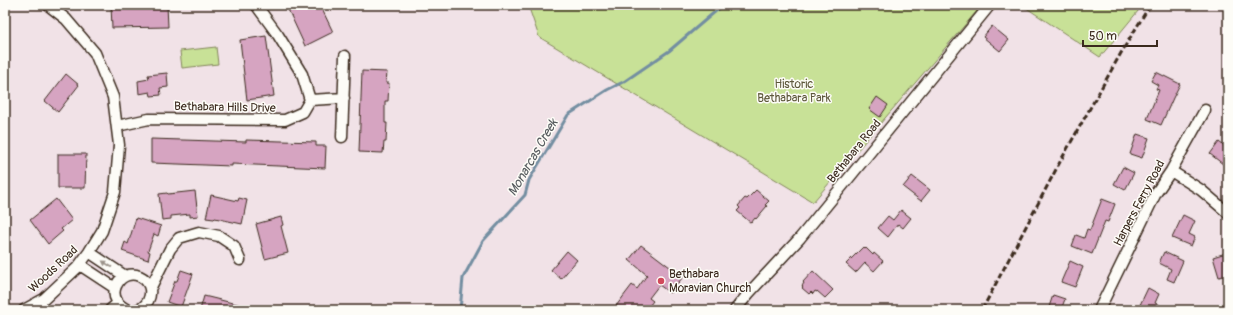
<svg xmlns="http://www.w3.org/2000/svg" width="1233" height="315" font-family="Pangolin,sans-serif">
<rect width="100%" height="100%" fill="#f1e2e7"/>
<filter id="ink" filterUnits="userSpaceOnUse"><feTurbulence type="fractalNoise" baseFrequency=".025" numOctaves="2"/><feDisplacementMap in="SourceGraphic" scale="8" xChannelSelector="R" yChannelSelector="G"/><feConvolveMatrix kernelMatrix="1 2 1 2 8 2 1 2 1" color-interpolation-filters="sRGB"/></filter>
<g filter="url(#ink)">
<path fill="#c8e197" stroke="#82865a" d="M528,5H982L813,202L539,37Z
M1022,5H1143L1100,57Z
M216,47L218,64L182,68L180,51Z"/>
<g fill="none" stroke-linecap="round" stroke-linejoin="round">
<path stroke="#738ea1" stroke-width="3" d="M460,310L463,278L483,241L525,195L529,180L568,115L607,90L625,81L669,51L723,5"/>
</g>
<path fill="#d6a4c1" stroke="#3b2a1e" d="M111,5H167L168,27L112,28Z
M286,5H320L333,32L305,46Z
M992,26L1009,40L1000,51L983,37Z
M266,36L274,96L247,100L240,40Z
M362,71L387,72L386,83H389L388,101H385V123H387L386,142H384L383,153L359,152Z
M1156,72L1180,84L1173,98L1161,125L1147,119L1159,90L1156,89L1158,85L1151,81Z
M167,73L168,87L160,88L161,95L151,96L150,92L139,94L138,81L149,79L148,75Z
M66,74L79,85L58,112L45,101Z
M877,97L888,105L880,117L869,109Z
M1137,134L1149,138L1142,158L1130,154Z
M151,139L246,142V140L316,142V146H326L325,168L232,164V166L151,163Z
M1219,142L1228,149V168L1210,154Z
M58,154H86L85,188H58Z
M1123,167L1134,173L1125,190L1114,184Z
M912,176L930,190L921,201L903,187Z
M756,190L769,201L765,205L767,206L756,219L755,218L751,223L737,211L740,208L738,206L745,198L747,199Z
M195,191L198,216L190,217V214L171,216V219L162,220L159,194L167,193L168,194Z
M211,195L238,201L239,198L247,200L242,224L215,218L214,219L206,218Z
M56,199L72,220L61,229L63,231L48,244L30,220Z
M1102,199L1115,204L1108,222L1105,221L1092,254L1072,246L1076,235L1084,238L1087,229L1090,230Z
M901,210L911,218L903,228L898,224L888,237L878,228L888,216L893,220Z
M1183,215L1195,221L1189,234L1195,237L1191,246L1172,238Z
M281,217L283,225L281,226L288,253L265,259L256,224Z
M136,218L161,226L158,236L154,234L148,251L150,252L148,260L122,251L125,242L128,244Z
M641,245L683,277L670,293L659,285L649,298L653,301L646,310H613L632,285L637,289L647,275L629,260Z
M863,247L865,249L866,248L873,255L874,253L883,261L874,271L865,263L857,272L856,271V273L846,264Z
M567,251L577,260L561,279L551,270Z
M1164,252L1183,261L1174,282L1167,279L1171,269L1159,263Z
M1226,253L1228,260V275L1219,277L1213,257Z
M1070,261L1083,267L1075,287L1061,282Z
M181,270L193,274L181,307L167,302L175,281H177Z
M813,271L833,290L825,298L817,291V292L815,291L813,294L811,292L809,294L802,288L803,287L802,286L804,283L803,282Z
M1148,288L1159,294L1155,303L1170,310H1146L1139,307Z
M1053,295L1065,299L1061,310H1048Z
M204,296L249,307L248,310H200Z"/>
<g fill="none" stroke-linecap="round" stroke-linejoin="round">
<defs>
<path id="minor" d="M310,100L344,98
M117,126L149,119L285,120L303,112L310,100L302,74L278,35L256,5
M342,137L345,56
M1171,171L1201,190L1228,213
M89,252L125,276
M80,265L115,288
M150,289L170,249L179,238L199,232L219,236L234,246L240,260
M24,310L44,299L78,267L89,252L102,231L115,192L119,145L113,97L95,53L66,19L48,5
M110,310L118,303
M129,310C119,307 111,297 116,286C126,263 159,278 148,301C145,306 141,309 136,310
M735,310L749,293L800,238L990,5
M1099,310L1156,193L1171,171L1205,110"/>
</defs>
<use href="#minor" stroke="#3b2a1e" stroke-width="13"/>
<use href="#minor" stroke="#fdfcf7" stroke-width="10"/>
<path stroke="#3b2a1e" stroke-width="3" stroke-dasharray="6 3" stroke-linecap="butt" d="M982,310L1061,160L1121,53L1150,5"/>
</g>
<defs><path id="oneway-solid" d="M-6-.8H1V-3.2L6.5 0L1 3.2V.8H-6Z"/></defs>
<use fill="#9c938a" href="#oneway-solid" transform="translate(107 264) rotate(-147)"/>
</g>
<circle fill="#d1495b" stroke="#fdfcf7" stroke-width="1.5" cx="661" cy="281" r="4"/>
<g text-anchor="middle" stroke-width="3" stroke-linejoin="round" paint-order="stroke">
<g font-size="12" fill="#5e583c" stroke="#fdfcf7">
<text x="794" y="88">Historic<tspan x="794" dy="14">Bethabara Park</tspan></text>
</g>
<g font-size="12" fill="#3b2a1e" stroke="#fdfcf7">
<text transform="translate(225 107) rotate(1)" y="4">Bethabara Hills Drive</text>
<text transform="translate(854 151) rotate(-51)" y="4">Bethabara Road</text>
<text transform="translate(1139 203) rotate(-62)" y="4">Harpers Ferry Road</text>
<text transform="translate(53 269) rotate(-43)" y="4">Woods Road</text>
</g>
<g font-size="12" fill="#3b2a1e" stroke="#fdfcf7" text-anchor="start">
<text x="669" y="278">Bethabara<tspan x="669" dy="14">Moravian Church</tspan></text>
</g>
<g font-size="13" font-style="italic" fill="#575c5f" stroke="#fdfcf7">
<text transform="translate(532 157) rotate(-60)" y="5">Monarcas Creek</text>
</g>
</g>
<rect width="1233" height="315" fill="none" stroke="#fdfcf7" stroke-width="20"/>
<rect x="10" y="10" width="1213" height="295" fill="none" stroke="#3b2a1e" stroke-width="1.5" filter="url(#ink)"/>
<path d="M1083 40v6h74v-6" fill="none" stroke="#3b2a1e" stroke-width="2"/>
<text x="1089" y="40" font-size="12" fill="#3b2a1e" stroke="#fdfcf7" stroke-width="3" paint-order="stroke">50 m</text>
</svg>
